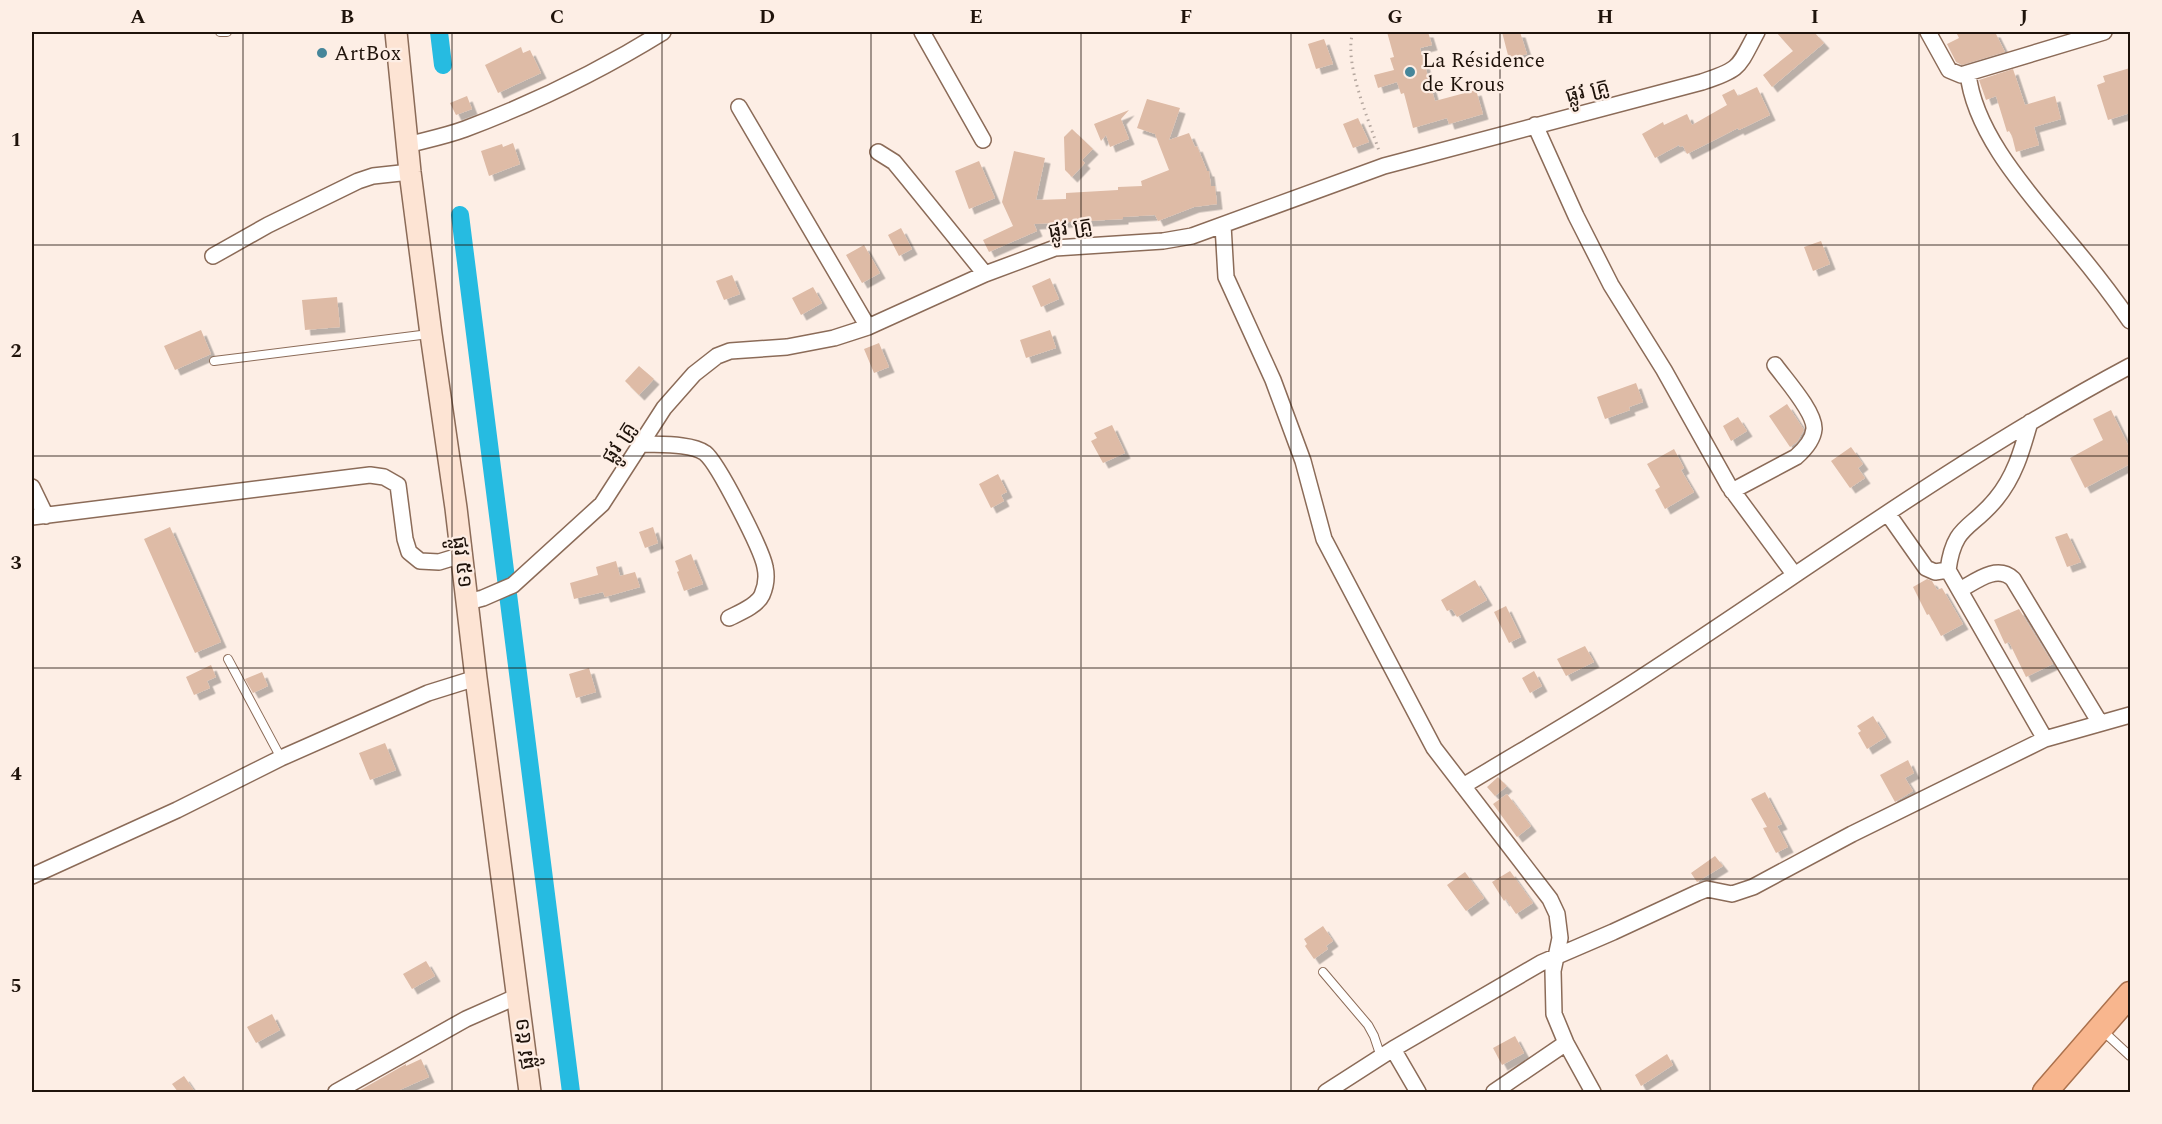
<svg xmlns="http://www.w3.org/2000/svg" width="2162" height="1124" font-family="Spectral,'Noto Sans Khmer',serif">
<defs>
<filter id="shadow"><feDropShadow dx="5.5" dy="5.5" stdDeviation="0" flood-color="#0004"/></filter>
</defs>
<rect width="100%" height="100%" fill="#fdeee5"/>
<g fill="none" stroke-linecap="round" stroke-linejoin="round">
<path stroke="#26bbe1" stroke-width="18" d="M439,32L443,65
M460,215L571,1092"/>
</g>
<path fill="#debba6" filter="url(#shadow)" d="M1387,32H1428L1432,45L1420,48L1435,101L1476,90L1483,114L1449,124L1447,118L1413,128L1404,93L1401,94L1397,82L1378,88L1374,75L1394,70L1390,58L1394,57Z
M1502,32H1520L1527,54L1509,59Z
M1776,32H1814L1824,43L1772,87L1763,75L1793,51Z
M1956,32H1995L2005,52L1962,65L1956,62L1947,44L1959,38Z
M1324,39L1333,64L1316,69L1308,44Z
M521,47L523,53L530,50L541,73L498,93L485,65Z
M2130,68V113L2108,120L2097,85L2105,82L2103,76Z
M2013,69L2025,105L2055,96L2061,119L2034,127L2039,145L2016,152L2012,136L2009,131L2007,132L1996,96L1986,100L1979,80Z
M1757,87L1770,115L1739,130L1738,128L1687,154L1683,146L1680,147L1679,145L1655,158L1642,134L1663,122L1664,125L1687,114L1692,125L1727,105L1722,95L1734,89L1738,96Z
M467,96L472,109L456,115L450,103Z
M1147,99L1180,108L1169,140L1189,133L1195,147L1197,146L1207,171H1209L1211,186H1215L1217,204L1194,207L1158,221L1155,215L1123,217V219L1034,224L1037,231L989,252L983,240L1013,226L1002,202L1014,151L1045,158L1036,200L1066,199V193L1118,190V187L1142,186L1141,181L1169,170L1155,134L1137,128Z
M1129,110L1121,119L1129,139L1110,147L1106,135L1101,141L1094,124Z
M1358,118L1369,142L1353,148L1343,124Z
M1072,129L1093,149L1082,160L1085,163L1072,177L1065,170L1064,137Z
M513,143L520,164L489,176L481,151L502,144L503,147Z
M979,161L995,198L969,209L955,171Z
M901,228L912,249L899,256L888,235Z
M1821,241L1830,264L1813,271L1804,247Z
M864,245L880,273L862,283L846,255Z
M732,275L740,294L724,300L716,281Z
M1050,278L1059,299L1041,307L1032,286Z
M813,287L822,303L801,315L792,298Z
M337,297L340,327L305,330L302,300Z
M201,330L211,354L175,370L164,346Z
M1050,330L1056,348L1026,358L1020,340Z
M879,343L889,367L874,373L864,349Z
M639,366L654,379L639,395L625,381Z
M1636,383L1643,402L1629,407L1630,410L1605,419L1597,397Z
M1787,404L1804,430L1797,442L1790,447L1769,416Z
M2111,410L2130,449V464L2085,488L2070,458L2103,440L2093,419Z
M1738,417L1747,431L1731,441L1723,426Z
M1112,425L1125,453L1103,463L1091,441L1097,438L1094,433Z
M1851,447L1863,464L1858,468L1865,478L1850,488L1831,461Z
M1674,449L1684,468L1681,470L1694,492L1665,509L1655,490L1660,487L1647,464Z
M998,474L1007,492L1001,495L1004,501L991,508L979,484Z
M170,527L221,642L195,653L144,539Z
M653,527L658,543L645,548L639,532Z
M2067,533L2081,562L2067,567L2055,537Z
M691,554L703,584L684,591L677,572L679,571L675,561Z
M616,561L620,576L635,572L640,587L605,597L603,592L574,599L570,583L598,575L596,567Z
M1927,579L1932,581L1937,590L1942,588L1963,624L1941,636L1929,614L1927,615L1913,587Z
M1475,580L1487,600L1457,617L1452,609L1447,611L1441,600Z
M1506,606L1521,637L1509,643L1494,612Z
M2019,609L2053,664L2026,677L2009,642L2005,644L1994,620Z
M1585,646L1594,662L1566,676L1557,659Z
M211,665L216,677L207,681L210,688L194,695L186,677Z
M589,668L596,692L576,698L569,674Z
M1534,671L1542,686L1530,693L1522,678Z
M262,672L268,686L253,693L245,679Z
M1873,716L1886,737L1867,749L1858,733L1861,731L1857,726Z
M385,743L396,770L370,780L359,753Z
M1908,760L1914,773L1905,778L1913,791L1895,802L1880,775Z
M1498,777L1507,786L1495,796L1487,787Z
M1765,792L1782,824L1777,826L1788,847L1776,853L1763,828L1767,827L1751,799Z
M1507,794L1531,826L1517,837L1493,804Z
M1715,856L1723,866L1697,882L1691,873Z
M1510,871L1533,903L1516,914L1506,899L1504,901L1492,882Z
M1465,872L1484,898L1466,911L1447,885Z
M1323,926L1333,941L1326,946L1328,949L1314,959L1305,946L1307,944L1304,939Z
M426,961L435,976L412,989L403,974Z
M272,1014L280,1030L256,1043L247,1027Z
M1515,1036L1524,1053L1502,1065L1493,1048Z
M1667,1054L1673,1065L1641,1086L1635,1075Z
M421,1059L429,1077L395,1092H357L406,1064V1066Z
M184,1076L195,1092H178L172,1084Z"/>
<g fill="none" stroke-linecap="round" stroke-linejoin="round">
<defs>
<path id="service" d="M220,32H227
M214,361L429,334
M228,659L281,758
M1323,972L1368,1025L1374,1036L1381,1057
M2103,1031L2130,1056"/>
<path id="minor" d="M922,32L983,140
M1928,32L1949,70L1961,75L2104,32
M1968,73C1974,133 2028,192 2065,237C2088,264 2110,292 2130,321
M739,107L868,327
M1535,125L1576,216L1611,285L1664,370L1729,486L1794,574
M407,145C426,140 446,136 465,129C534,103 600,71 663,32
M878,152L894,162L908,179L985,274
M1223,225L1226,277L1273,380L1303,461L1324,539L1434,748L1550,899L1557,914L1560,938L1553,971L1554,1014L1566,1043L1593,1092
M213,256L268,225L358,181L373,176L410,172
M642,444C659,445 691,443 705,453C718,463 762,550 765,567C767,576 766,586 762,595C757,606 739,613 729,618
M32,487L46,516
M1732,491L1796,457C1804,450 1813,440 1814,429C1815,412 1785,379 1775,365
M1888,514L1926,568L1935,572L1948,570L2045,739
M32,517L370,475L384,477L398,485L405,539L409,552L420,561L439,562L462,555
M1948,570C1954,524 1971,530 1996,499C2015,476 2022,450 2030,422
M1960,590C1976,581 1997,564 2013,579L2100,723
M468,602L483,598L513,585L602,504L664,408L694,374L717,356L730,351L787,347L834,338L868,327L985,274L1055,248L1163,241L1192,236L1384,166L1702,82C1742,69 1738,67 1757,32
M1463,786C1524,749 1586,714 1645,675C1806,570 1961,456 2130,366
M32,876L177,810L281,758L428,693L476,678
M1393,1049L1418,1092
M336,1092L466,1019L518,996
M1326,1092L1393,1049L1541,963L1613,932L1697,893L1707,889L1732,894L1753,887L1852,834L2045,739L2130,715
M1494,1092L1566,1043"/>
<path id="secondary" d="M396,32L410,172L431,334L456,508L476,678L530,1092"/>
<path id="trunk" d="M2045,1092L2130,994"/>
</defs>
<use href="#service" stroke="#8b6b58" stroke-width="10"/>
<use href="#minor" stroke="#8b6b58" stroke-width="18"/>
<use href="#secondary" stroke="#8b6b58" stroke-width="24"/>
<use href="#trunk" stroke="#ab714d" stroke-width="27"/>
<path stroke="#b5a79f" stroke-width="3" stroke-dasharray="1.5 4.5" stroke-linecap="butt" d="M1353,32C1343,62 1369,120 1379,151"/>
<use href="#service" stroke="#fff" stroke-width="8"/>
<use href="#minor" stroke="#fff" stroke-width="15"/>
<use href="#secondary" stroke="#fde4d4" stroke-width="21"/>
<use href="#trunk" stroke="#f8b68e" stroke-width="24"/>
</g>
<path fill="none" stroke="#1f130b" stroke-width="1.5" stroke-opacity="0.55" d="M243,32V1092M452,32V1092M662,32V1092M871,32V1092M1081,32V1092M1291,32V1092M1500,32V1092M1710,32V1092M1919,32V1092M32,245H2130M32,456H2130M32,668H2130M32,879H2130"/>
<g fill="#46869a" stroke="#fdeee5" stroke-width="2">
<circle cx="322" cy="53" r="6"/>
<circle cx="1410" cy="72" r="6"/>
</g>
<g text-anchor="middle" stroke-width="4.5" stroke-linejoin="round" paint-order="stroke">
<g font-size="21" fill="#1f130b" stroke="#fdeee5" text-anchor="start">
<text x="334" y="60">ArtBox</text>
<text x="1422" y="67">La Résidence<tspan x="1422" dy="24">de Krous</tspan></text>
</g>
<g font-size="21" fill="#1f130b" stroke="#fdeee5">
<text transform="translate(1587 90) rotate(-14)" y="7">ផ្លូវ គ្រូ</text>
<text transform="translate(1070 227) rotate(-9)" y="7">ផ្លូវ គ្រូ</text>
<text transform="translate(618 442) rotate(-58)" y="7">ផ្លូវ គ្រូ</text>
<text transform="translate(463 562) rotate(83)" y="7">ផ្លូវ ៥១</text>
<text transform="translate(524 1044) rotate(-97)" y="7">ផ្លូវ ៥១</text>
</g>
</g>
<rect width="2162" height="1124" fill="none" stroke="#fdeee5" stroke-width="66"/>
<rect x="33" y="33" width="2096" height="1058" fill="none" stroke="#1f130b" stroke-width="2"/>
<g font-size="20" text-anchor="middle" font-weight="bold" fill="#1f130b">
<text x="138" y="23">A</text>
<text x="347" y="23">B</text>
<text x="557" y="23">C</text>
<text x="767" y="23">D</text>
<text x="976" y="23">E</text>
<text x="1186" y="23">F</text>
<text x="1395" y="23">G</text>
<text x="1605" y="23">H</text>
<text x="1815" y="23">I</text>
<text x="2024" y="23">J</text>
<text x="16" y="146">1</text>
<text x="16" y="357">2</text>
<text x="16" y="569">3</text>
<text x="16" y="780">4</text>
<text x="16" y="992">5</text>
</g>
</svg>
